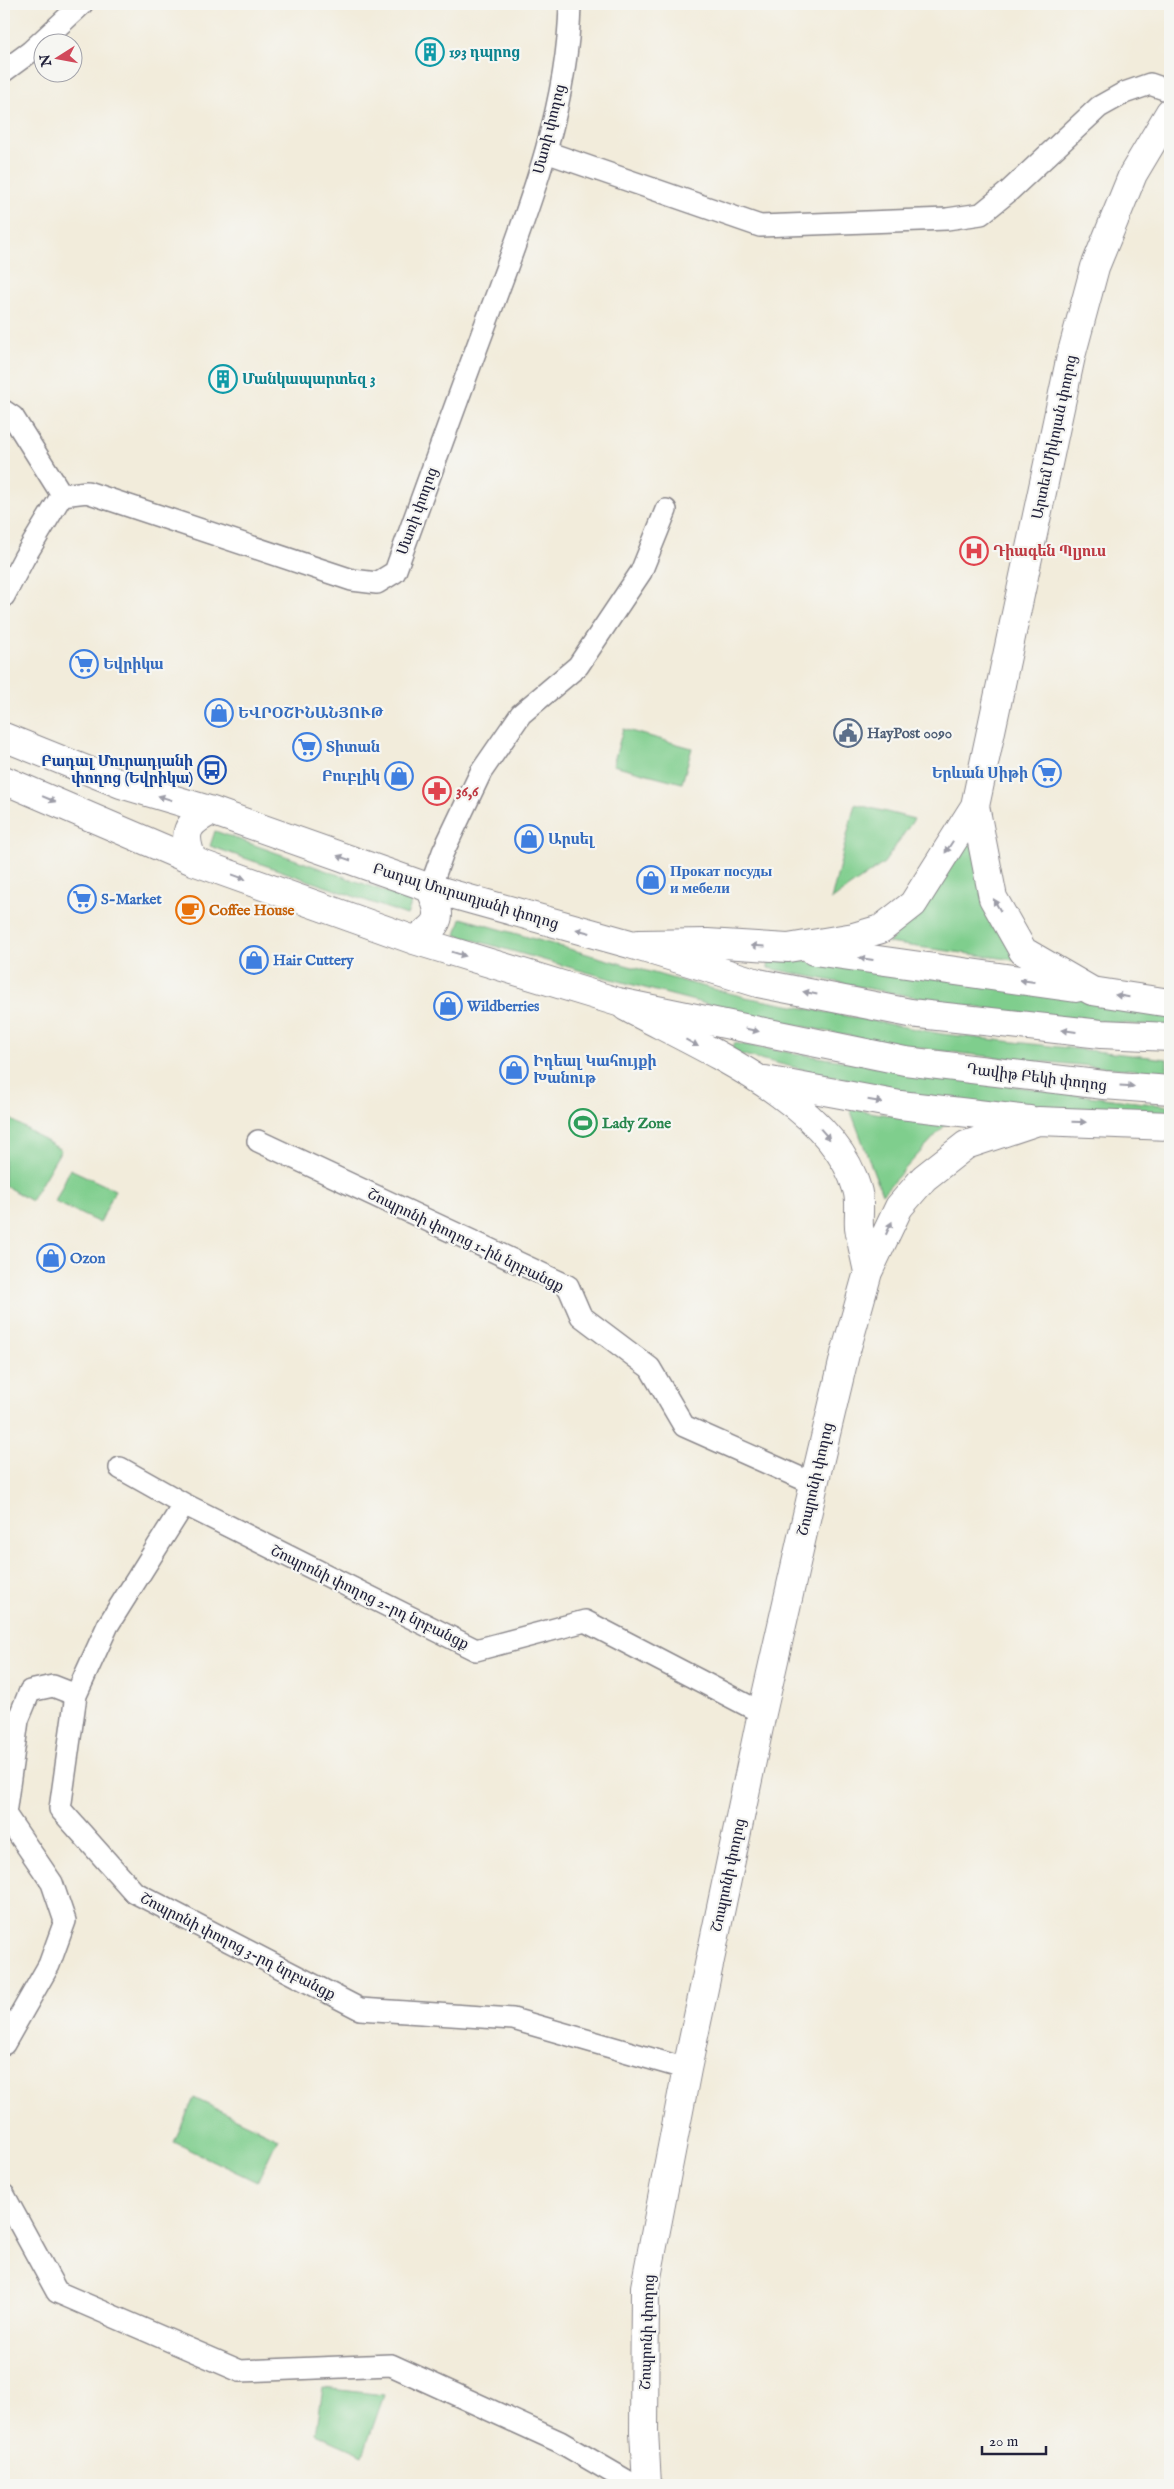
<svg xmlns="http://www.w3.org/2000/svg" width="1174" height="2489" font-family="'IM FELL English','Noto Serif Armenian',serif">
<rect width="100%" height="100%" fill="#f6f6f2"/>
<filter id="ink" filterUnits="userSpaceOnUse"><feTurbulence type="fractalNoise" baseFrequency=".02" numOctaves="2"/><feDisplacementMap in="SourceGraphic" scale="10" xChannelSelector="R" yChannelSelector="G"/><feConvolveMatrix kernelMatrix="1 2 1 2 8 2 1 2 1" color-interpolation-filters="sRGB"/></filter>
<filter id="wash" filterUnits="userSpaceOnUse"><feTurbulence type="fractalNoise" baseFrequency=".0096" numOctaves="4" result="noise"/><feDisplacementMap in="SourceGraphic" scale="20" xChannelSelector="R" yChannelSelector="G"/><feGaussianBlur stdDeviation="1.12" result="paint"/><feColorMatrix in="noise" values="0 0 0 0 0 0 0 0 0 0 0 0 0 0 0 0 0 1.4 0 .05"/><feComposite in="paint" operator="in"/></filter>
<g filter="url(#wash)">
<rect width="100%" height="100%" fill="#f2ecdb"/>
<path fill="#7fce8d" stroke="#507864" d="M623,729L692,748L682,783L613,765Z
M855,804L914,819L884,863L831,900Z
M215,831L412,901L407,915L210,846Z
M969,838L1015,960L888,943L930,899Z
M461,918L678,980L745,997L942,1034L1167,1059V1073C1078,1064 988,1059 900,1045C749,1020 603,977 456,935Z
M769,960L812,961L1170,1011L1169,1028L991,1010L881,991L768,968Z
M734,1043C879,1068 1024,1089 1170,1106V1119C1098,1116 1026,1112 954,1101C879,1089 805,1070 731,1052Z
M850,1109L946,1124L882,1194Z
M4,1115L61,1150L31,1201L4,1185Z
M70,1169L115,1190L100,1223L55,1202Z
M194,2098L278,2138L257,2182L174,2142Z
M323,2388L384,2395L363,2455L316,2434Z"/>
</g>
<g filter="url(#ink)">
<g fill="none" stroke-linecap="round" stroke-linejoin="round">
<defs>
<path id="minor" d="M4,71L30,52L82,4
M546,152L760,226L947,219L981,214L1008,192L1099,107L1124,93L1150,84L1170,91
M4,411L13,417L62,495
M62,495L87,492L352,580L377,583L395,572C428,481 461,389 495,299C530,205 568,106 570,4
M4,596L24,558L62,495
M430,888L443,852L481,772L521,714L578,666L641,572L666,510
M258,1141L568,1286L581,1316L650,1368L684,1426L814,1484
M120,1468L184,1504L476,1650L585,1621L762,1713
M184,1504L108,1625L76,1695L60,1809L134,1892L360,2009L513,2019L687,2069
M4,2044L49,1965L65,1921L52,1883L5,1814L18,1720L30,1691L53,1686L76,1695
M4,2195L57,2292L240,2371L391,2365L560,2442L634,2485"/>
<path id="secondary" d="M975,806L993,898L1023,951L1092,991L1170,1003
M639,944L707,943L788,948L854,937L881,929L913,904L975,806L1071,356L1095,267L1133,174L1170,112
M814,951L1076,988
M626,1007C700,1047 833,1102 857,1189C861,1201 858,1215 859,1227C861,1242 865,1257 868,1272
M765,1080L900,1105L1029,1120
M647,2485L644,2431L645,2287L687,2069L762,1713L814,1484L845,1354L868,1272L899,1207L924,1178L966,1145L1038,1121L1170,1126"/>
<path id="primary" d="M4,737L121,784L212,811L430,888L630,944L758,983L910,1013L1101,1034L1170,1037
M4,780L193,861L414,940L618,1002L905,1061L1104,1085L1170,1090
M193,861C182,833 185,824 212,811
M414,940C442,924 443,917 430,888"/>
</defs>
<use href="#minor" stroke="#8a878b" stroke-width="24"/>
<use href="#secondary" stroke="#8a878b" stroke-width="30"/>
<use href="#primary" stroke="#8a878b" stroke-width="30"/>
<use href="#minor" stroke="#fff" stroke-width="21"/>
<use href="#secondary" stroke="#fff" stroke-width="28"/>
<use href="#primary" stroke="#fff" stroke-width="28"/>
</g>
<defs><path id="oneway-solid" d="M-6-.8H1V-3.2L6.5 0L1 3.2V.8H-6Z" transform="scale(1.25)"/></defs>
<g fill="#9c9ca7">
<use href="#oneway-solid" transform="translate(165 798) rotate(-162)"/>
<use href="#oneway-solid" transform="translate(49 799) rotate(23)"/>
<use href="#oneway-solid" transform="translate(949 847) rotate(123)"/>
<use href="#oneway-solid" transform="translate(344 858) rotate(-161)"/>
<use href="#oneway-solid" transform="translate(239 877) rotate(20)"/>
<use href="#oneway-solid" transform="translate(997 905) rotate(-120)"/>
<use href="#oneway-solid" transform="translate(583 931) rotate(-165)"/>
<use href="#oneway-solid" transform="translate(758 946) rotate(-177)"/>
<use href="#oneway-solid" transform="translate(459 954) rotate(17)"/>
<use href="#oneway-solid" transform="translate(866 959) rotate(-172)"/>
<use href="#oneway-solid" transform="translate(1027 981) rotate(-172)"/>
<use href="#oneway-solid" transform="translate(810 993) rotate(-169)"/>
<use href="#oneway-solid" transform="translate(1122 996) rotate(-171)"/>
<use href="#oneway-solid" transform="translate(752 1030) rotate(12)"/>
<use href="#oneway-solid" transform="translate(1069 1031) rotate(-173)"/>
<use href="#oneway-solid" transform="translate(692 1043) rotate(29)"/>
<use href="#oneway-solid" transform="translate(1127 1086) rotate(4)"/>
<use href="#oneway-solid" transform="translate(875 1101) rotate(10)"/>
<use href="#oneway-solid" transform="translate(1079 1122) rotate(2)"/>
<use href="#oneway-solid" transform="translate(825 1134) rotate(49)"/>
<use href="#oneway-solid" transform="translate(889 1228) rotate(-65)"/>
</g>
</g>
<defs>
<symbol id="building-ring" viewBox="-11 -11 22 22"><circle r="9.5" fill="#f6f6f2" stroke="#0f9aa8" stroke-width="1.5"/><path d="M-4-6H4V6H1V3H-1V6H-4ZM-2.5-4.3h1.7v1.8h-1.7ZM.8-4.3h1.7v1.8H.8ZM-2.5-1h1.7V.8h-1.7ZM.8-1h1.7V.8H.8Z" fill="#0f9aa8"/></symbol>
<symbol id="hospital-ring" viewBox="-11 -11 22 22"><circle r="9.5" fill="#f6f6f2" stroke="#e0444e" stroke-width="1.5"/><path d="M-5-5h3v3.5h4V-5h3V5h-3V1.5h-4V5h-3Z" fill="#e0444e"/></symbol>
<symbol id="supermarket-ring" viewBox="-11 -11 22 22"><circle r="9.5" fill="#f6f6f2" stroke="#3f7fe0" stroke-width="1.5"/><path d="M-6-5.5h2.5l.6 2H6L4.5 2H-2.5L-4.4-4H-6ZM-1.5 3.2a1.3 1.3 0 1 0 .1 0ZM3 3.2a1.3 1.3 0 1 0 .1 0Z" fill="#3f7fe0"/></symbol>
<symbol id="shop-ring" viewBox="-11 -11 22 22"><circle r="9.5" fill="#f6f6f2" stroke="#3f7fe0" stroke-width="1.5"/><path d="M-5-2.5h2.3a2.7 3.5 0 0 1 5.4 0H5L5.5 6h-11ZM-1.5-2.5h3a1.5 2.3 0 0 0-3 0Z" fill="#3f7fe0"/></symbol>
<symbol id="civic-ring" viewBox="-11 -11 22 22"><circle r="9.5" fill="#f6f6f2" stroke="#5c6f8a" stroke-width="1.5"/><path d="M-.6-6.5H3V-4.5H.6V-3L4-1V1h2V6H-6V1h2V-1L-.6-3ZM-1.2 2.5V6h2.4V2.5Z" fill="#5c6f8a"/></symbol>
<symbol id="bus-ring" viewBox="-11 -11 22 22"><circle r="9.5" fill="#f6f6f2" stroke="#1a4fb4" stroke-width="1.5"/><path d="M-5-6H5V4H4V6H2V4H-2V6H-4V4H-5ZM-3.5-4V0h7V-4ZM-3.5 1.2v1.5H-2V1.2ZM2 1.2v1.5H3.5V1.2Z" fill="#1a4fb4"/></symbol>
<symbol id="pharmacy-ring" viewBox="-11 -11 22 22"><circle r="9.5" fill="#f6f6f2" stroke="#e0444e" stroke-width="1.5"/><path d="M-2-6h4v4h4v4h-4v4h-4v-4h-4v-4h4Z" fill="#e0444e"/></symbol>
<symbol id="cafe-ring" viewBox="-11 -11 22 22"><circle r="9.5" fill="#f6f6f2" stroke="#e8710a" stroke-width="1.5"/><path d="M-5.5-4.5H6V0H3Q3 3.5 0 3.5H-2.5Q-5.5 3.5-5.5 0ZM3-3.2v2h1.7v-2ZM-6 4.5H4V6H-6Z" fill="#e8710a"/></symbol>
<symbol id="stadium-ring" viewBox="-11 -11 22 22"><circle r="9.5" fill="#f6f6f2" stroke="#2e9e5b" stroke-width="1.5"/><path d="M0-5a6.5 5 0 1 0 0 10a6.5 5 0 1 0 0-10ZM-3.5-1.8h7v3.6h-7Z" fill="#2e9e5b"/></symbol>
</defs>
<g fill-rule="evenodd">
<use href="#building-ring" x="414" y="36" width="32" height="32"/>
<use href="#building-ring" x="207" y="363" width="32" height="32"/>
<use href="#hospital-ring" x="958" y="535" width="32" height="32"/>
<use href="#supermarket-ring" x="68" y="648" width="32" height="32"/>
<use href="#shop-ring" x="203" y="697" width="32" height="32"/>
<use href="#civic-ring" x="832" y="717" width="32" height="32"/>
<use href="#supermarket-ring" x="291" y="731" width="32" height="32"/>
<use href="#bus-ring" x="196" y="754" width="32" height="32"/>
<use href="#supermarket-ring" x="1031" y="757" width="32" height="32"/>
<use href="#shop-ring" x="383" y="760" width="32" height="32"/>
<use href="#pharmacy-ring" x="421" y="775" width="32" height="32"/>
<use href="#shop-ring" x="513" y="823" width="32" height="32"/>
<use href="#shop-ring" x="635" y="864" width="32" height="32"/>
<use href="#supermarket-ring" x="66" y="883" width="32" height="32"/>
<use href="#cafe-ring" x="174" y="894" width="32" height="32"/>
<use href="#shop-ring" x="238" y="944" width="32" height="32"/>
<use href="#shop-ring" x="432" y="990" width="32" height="32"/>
<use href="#shop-ring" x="498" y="1054" width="32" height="32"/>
<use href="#stadium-ring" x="567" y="1107" width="32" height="32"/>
<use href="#shop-ring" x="35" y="1242" width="32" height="32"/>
</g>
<g text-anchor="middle" stroke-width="4.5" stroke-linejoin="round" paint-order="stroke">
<g font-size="15" font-weight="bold" fill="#0d838f" stroke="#f6f6f2" text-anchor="start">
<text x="449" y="57">193 դպրոց</text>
<text x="242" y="384">Մանկապարտեզ 3</text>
</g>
<g font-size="15" fill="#22223b" stroke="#f6f6f2">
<text transform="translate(549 129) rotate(-76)" y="5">Մառի փողոց</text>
<text transform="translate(1054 437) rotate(-78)" y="5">Արտեմ Միկոյան փողոց</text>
<text transform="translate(417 511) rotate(-70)" y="5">Մառի փողոց</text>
<text transform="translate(466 896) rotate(17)" y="5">Բադալ Մուրադյանի փողոց</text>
<text transform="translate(1037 1077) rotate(7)" y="5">Դավիթ Բեկի փողոց</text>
<text transform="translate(466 1240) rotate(26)" y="5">Շոպրոնի փողոց 1-ին նրբանցք</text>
<text transform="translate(815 1479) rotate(-77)" y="5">Շոպրոնի փողոց</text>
<text transform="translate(370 1597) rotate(26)" y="5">Շոպրոնի փողոց 2-րդ նրբանցք</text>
<text transform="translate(728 1875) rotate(-78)" y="5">Շոպրոնի փողոց</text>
<text transform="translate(238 1946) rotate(27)" y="5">Շոպրոնի փողոց 3-րդ նրբանցք</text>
<text transform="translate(647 2332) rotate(-88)" y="5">Շոպրոնի փողոց</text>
</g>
<g font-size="15" font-weight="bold" fill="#be3a42" stroke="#f6f6f2" text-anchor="start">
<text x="993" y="556">Դիագեն Պլյուս</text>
<text x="456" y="796">36,6</text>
</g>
<g font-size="15" font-weight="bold" fill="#366cbe" stroke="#f6f6f2" text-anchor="start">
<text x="103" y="669">Եվրիկա</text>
<text x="238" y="718">ԵՎՐՕՇԻՆԱՆՅՈՒԹ</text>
<text x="326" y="752">Տիտան</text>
<text x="1028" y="778" text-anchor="end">Երևան Սիթի</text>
<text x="380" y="781" text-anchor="end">Բուբլիկ</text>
<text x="548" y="844">Արսել</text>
<text x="670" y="876">Прокат посуды<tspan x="670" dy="17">и мебели</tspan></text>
<text x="101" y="904">S-Market</text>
<text x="273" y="965">Hair Cuttery</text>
<text x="467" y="1011">Wildberries</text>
<text x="533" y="1066">Իդեալ Կահույքի<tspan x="533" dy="17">Խանութ</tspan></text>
<text x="70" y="1263">Ozon</text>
</g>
<g font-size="15" font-weight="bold" fill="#4e5e75" stroke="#f6f6f2" text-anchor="start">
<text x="867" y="738">HayPost 0090</text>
</g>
<g font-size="15" font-weight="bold" fill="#164399" stroke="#f6f6f2" text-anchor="end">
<text x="193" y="766">Բադալ Մուրադյանի<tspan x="193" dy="17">փողոց (Եվրիկա)</tspan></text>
</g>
<g font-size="15" font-weight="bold" fill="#c56008" stroke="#f6f6f2" text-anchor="start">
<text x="209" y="915">Coffee House</text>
</g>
<g font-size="15" font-weight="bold" fill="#27864d" stroke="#f6f6f2" text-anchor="start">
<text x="602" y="1128">Lady Zone</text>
</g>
</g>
<rect width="1174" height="2489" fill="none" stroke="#f6f6f2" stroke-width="20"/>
<g transform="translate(58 58) rotate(259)"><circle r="24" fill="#f6f6f2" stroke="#a1a1a9"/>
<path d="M0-4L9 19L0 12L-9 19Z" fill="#d1495b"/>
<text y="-8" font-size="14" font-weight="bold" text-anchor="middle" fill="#22223b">N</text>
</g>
<path d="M982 2446v8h64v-8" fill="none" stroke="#22223b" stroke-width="2.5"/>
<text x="989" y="2446" font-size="15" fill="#22223b" stroke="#f6f6f2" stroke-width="4" paint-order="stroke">20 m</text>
</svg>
